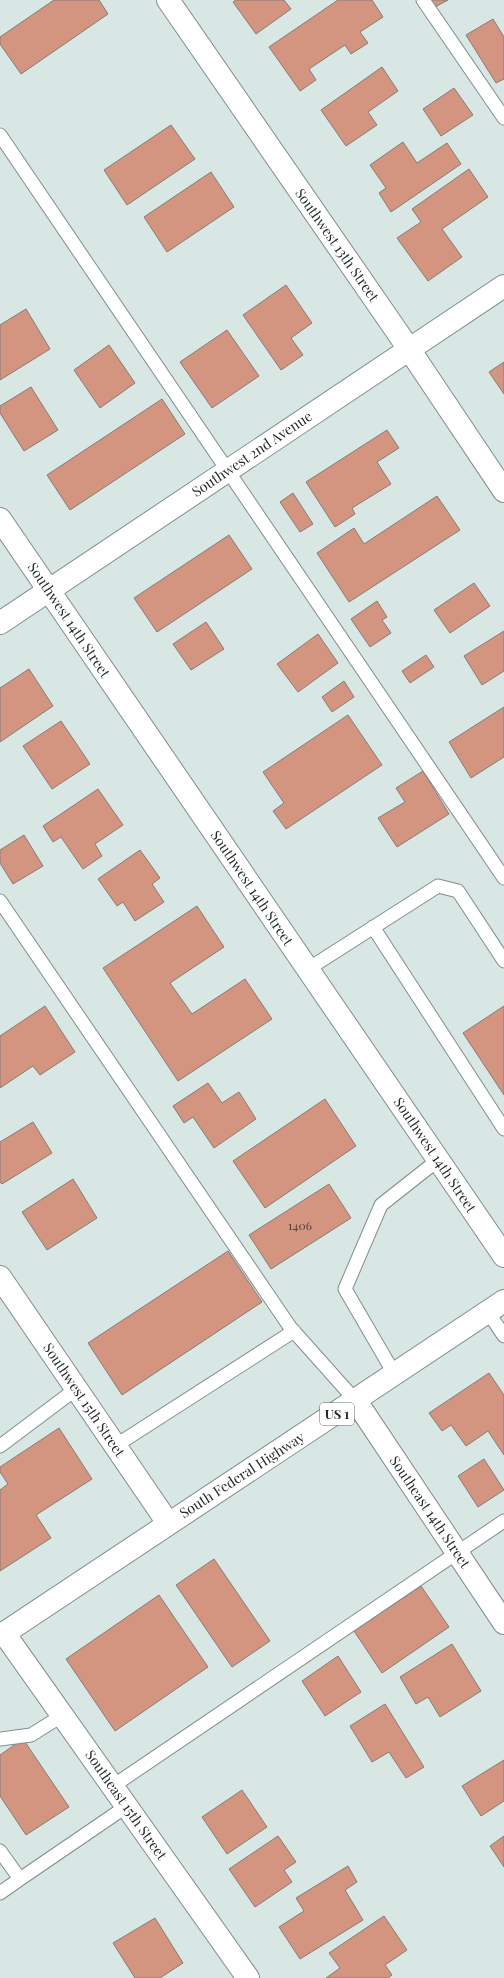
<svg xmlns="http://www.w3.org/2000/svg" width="504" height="1978" font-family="'Playfair Display',serif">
<rect width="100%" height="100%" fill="#d8e6e4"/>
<path fill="#d39580" stroke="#867b77" d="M54,0H99L108,14L21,74L0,44V37Z
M236,0H284L291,9L256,34L233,2Z
M338,0H372L383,17L360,32L368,43L351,54L345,45L309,69L316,80L300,91L269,47Z
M431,0H448L435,7Z
M493,19L504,37V79L496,83L466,35Z
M382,67L398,91L368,112L377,125L346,146L321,110Z
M454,88L473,115L441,136L423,109Z
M171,125L195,159L127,205L104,170Z
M403,142L417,163L447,143L461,164L391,212L379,193L386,188L370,165Z
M469,169L488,197L442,229L462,257L428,281L397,238L421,222L412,209Z
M211,172L234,207L167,252L144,217Z
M286,285L312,323L291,338L303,355L281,370L243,315Z
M26,309L50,349L0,380V325Z
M227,330L259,376L212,408L180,362Z
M109,345L135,383L100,408L74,370Z
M504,362V394L489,372Z
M31,387L58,430L24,451L0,413V406Z
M162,399L185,434L70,510L47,475Z
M387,430L399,448L377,462L391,484L352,508L355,514L335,527L306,482Z
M293,493L313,524L300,532L280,502Z
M437,496L460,530L349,602L317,553L354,528L364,544Z
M229,535L252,569L157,632L134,598Z
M474,583L490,606L450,633L434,610Z
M377,601L387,617L382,620L391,633L370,647L351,619Z
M206,622L224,649L191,670L173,644Z
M504,631V671L482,685L464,656Z
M318,634L338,663L298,692L277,664Z
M426,655L434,667L410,683L402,671Z
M29,669L53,706L0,742V688Z
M344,681L354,697L332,712L322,697Z
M504,707V757L471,778L449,742Z
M348,715L382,765L286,829L273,811L284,803L263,772Z
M61,721L90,764L52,789L23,746Z
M423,771L449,814L397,847L378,818L405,802L396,788Z
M98,789L123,825L95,844L102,856L83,869L61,837L53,842L43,826Z
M24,835L43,866L13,884L0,863V850Z
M140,850L160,878L152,884L164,902L135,921L123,902L117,906L98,879Z
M197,906L224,947L170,983L192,1014L245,979L272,1019L178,1081L103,968Z
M45,1006L75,1052L40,1075L33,1066L0,1088V1036Z
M504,1006V1095L463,1033Z
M208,1083L222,1103L239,1092L256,1119L214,1148L193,1117L184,1123L173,1106Z
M325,1099L356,1146L265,1208L233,1161Z
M33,1122L52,1153L2,1184L0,1182V1142Z
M73,1179L97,1218L47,1250L22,1212Z
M329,1184L351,1218L271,1269L249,1235Z
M228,1251L262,1302L122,1395L88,1343Z
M489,1373L504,1395V1455L488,1431L466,1446L451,1425L442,1431L429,1413Z
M59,1428L92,1479L36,1515L51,1538L0,1571V1490L8,1484L0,1472V1467Z
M484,1459L504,1490L478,1507L458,1476Z
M214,1559L270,1641L232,1667L176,1585Z
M421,1586L449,1627L382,1673L354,1631Z
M159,1595L208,1667L115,1731L66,1659Z
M452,1644L481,1691L440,1717L428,1697L416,1704L400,1677Z
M338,1656L361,1692L325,1716L302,1681Z
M385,1704L424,1767L406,1778L389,1752L372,1762L350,1726Z
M23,1739L69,1807L26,1835L0,1796V1755Z
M504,1760V1801L481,1816L462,1786Z
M242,1790L267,1827L227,1854L202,1817Z
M278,1836L296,1862L284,1870L292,1882L255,1907L229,1869Z
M504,1836V1867L490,1846Z
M348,1866L357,1882L345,1890L363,1920L300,1959L279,1927L304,1911L296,1898Z
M384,1916L407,1950L385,1965L392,1975L388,1978H326L340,1968L329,1953Z
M155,1918L183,1963L160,1978H135L113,1943Z"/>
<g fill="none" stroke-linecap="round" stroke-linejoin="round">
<defs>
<path id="service" d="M423,0L504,118
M0,135L504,878
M0,901L290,1327L356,1401
M373,927L504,1129
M308,969L438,886L458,891L504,961
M488,1312L504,1336
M395,1375L345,1289L381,1205L438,1160
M0,1446L76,1389
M115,1446L294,1331
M0,1739L31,1735L63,1715
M113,1786L504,1521
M0,1851L20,1879L127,1806
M0,1893L20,1879"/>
<path id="minor" d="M168,0L409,349L504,491
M0,519L504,1256
M0,623L504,286
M0,1277L168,1523
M356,1401L504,1623
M4,1633L248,1978"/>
<path id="primary" d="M0,1636L504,1301"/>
</defs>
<use href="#service" stroke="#828e8c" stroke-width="15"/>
<use href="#minor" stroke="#828e8c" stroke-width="24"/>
<use href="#primary" stroke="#828e8c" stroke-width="24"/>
<use href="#service" stroke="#fff" stroke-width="13"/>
<use href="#minor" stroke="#fff" stroke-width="22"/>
<use href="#primary" stroke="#fff" stroke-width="22"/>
</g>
<g text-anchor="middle" stroke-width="4" stroke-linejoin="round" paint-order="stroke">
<g font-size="12" fill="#50443f">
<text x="300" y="1230">1406</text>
</g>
<rect fill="#fff" stroke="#666969" stroke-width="1" x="320" y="1403" width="34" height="22" rx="3"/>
<g font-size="13" font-weight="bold" fill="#242929">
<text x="337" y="1419">US 1</text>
</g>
<g font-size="14" fill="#242929" stroke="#fff">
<text transform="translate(337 245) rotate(55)" y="5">Southwest 13th Street</text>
<text transform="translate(252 454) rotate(-34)" y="5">Southwest 2nd Avenue</text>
<text transform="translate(69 620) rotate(56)" y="5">Southwest 14th Street</text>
<text transform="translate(252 888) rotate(56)" y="5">Southwest 14th Street</text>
<text transform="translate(435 1155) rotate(56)" y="5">Southwest 14th Street</text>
<text transform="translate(84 1400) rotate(56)" y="5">Southwest 15th Street</text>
<text transform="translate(242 1475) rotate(-33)" y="5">South Federal Highway</text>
<text transform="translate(430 1512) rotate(56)" y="5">Southeast 14th Street</text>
<text transform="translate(126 1805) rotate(55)" y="5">Southeast 15th Street</text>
</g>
</g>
</svg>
